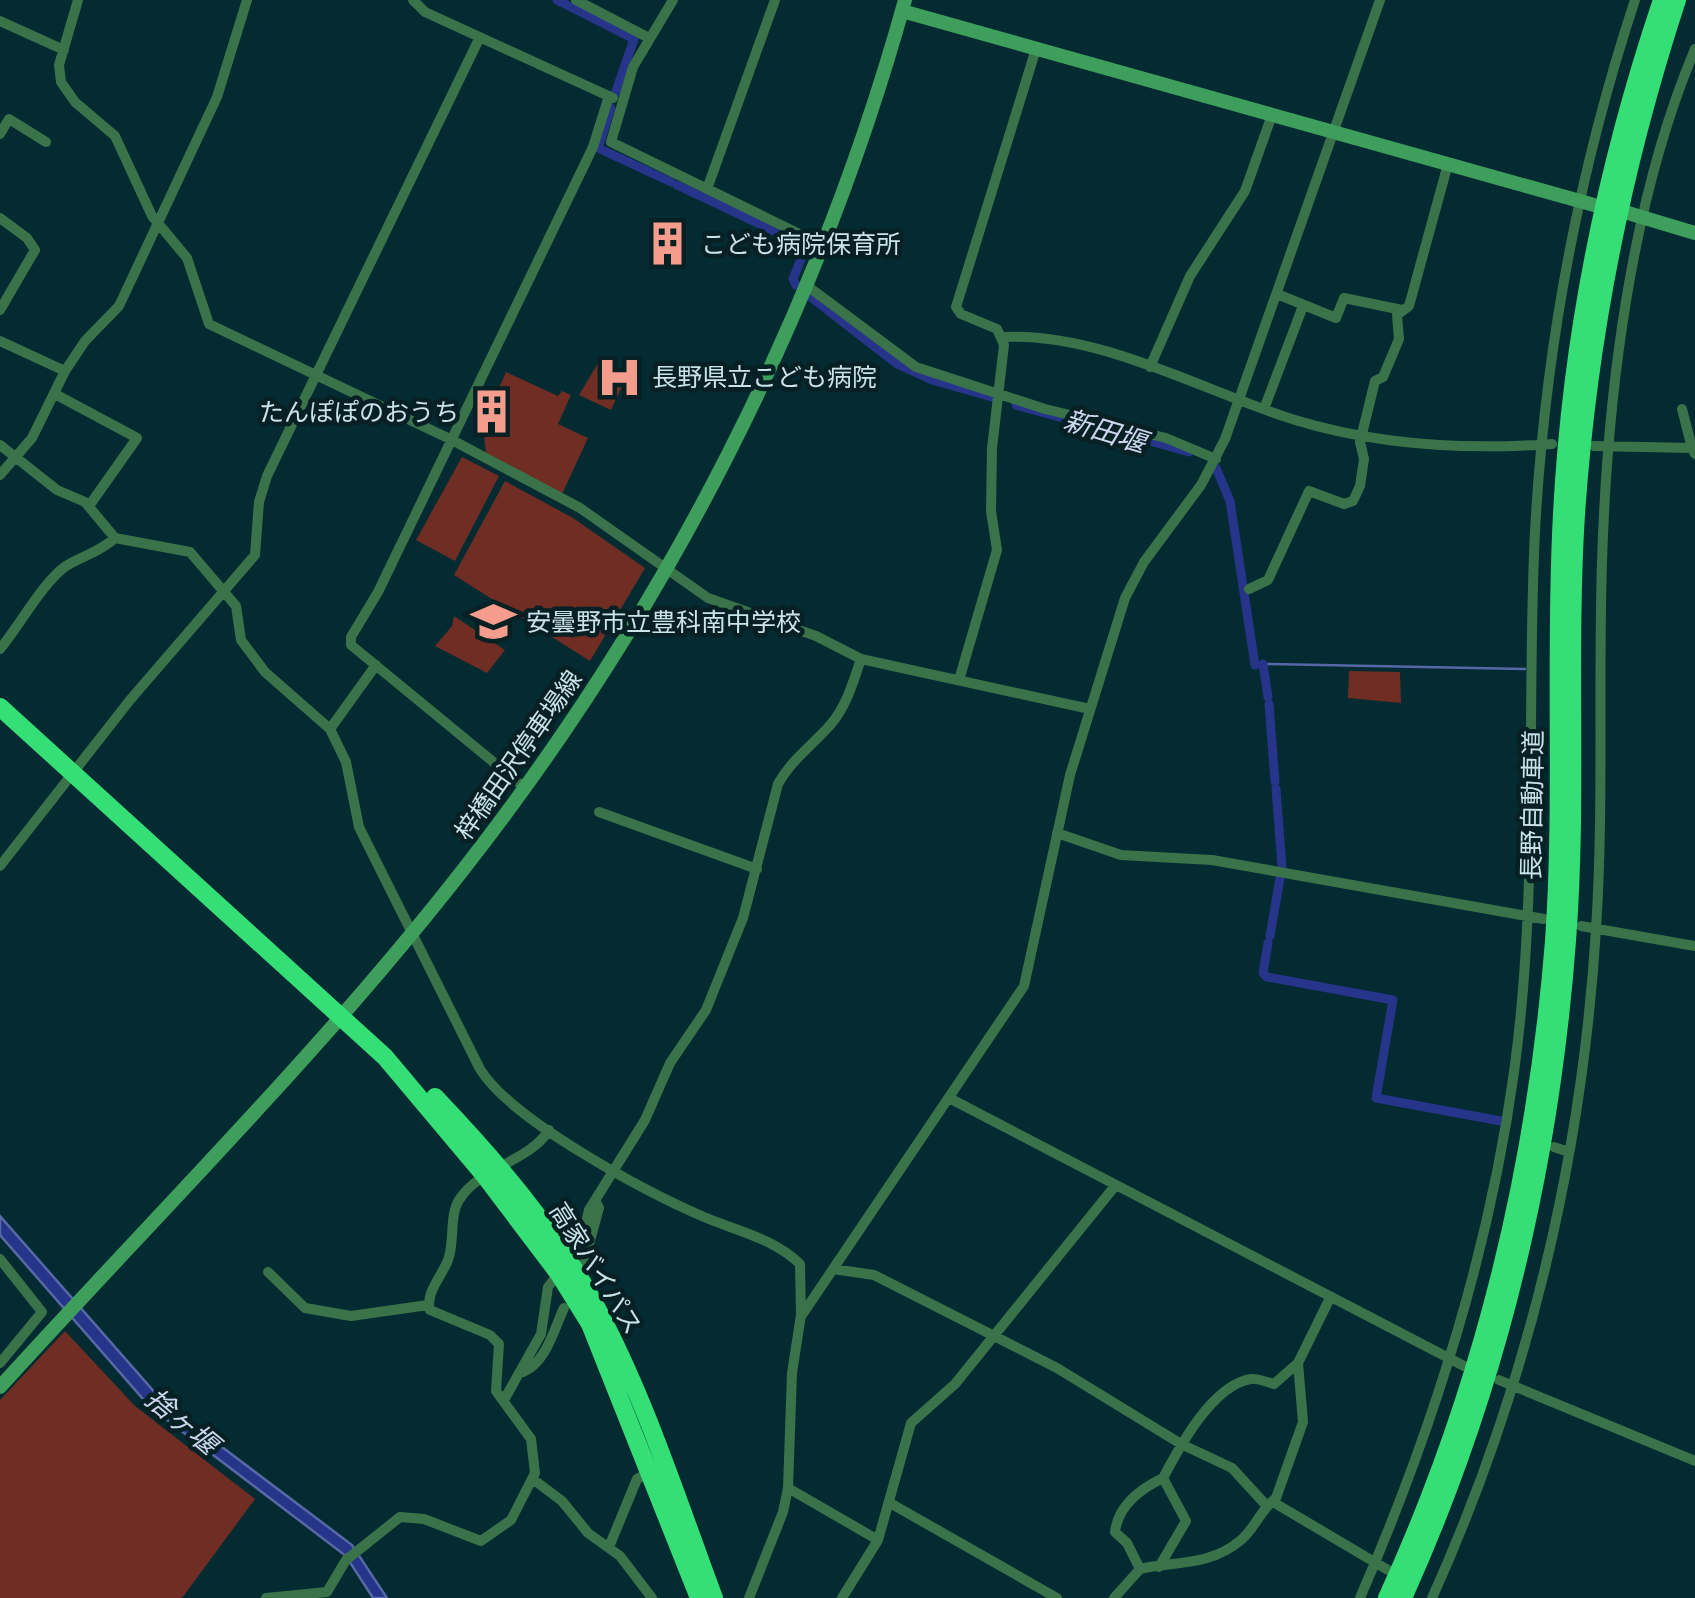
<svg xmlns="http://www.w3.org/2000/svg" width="1695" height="1598" font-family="'Fira Sans Condensed','Noto Sans JP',sans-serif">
<rect width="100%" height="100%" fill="#032b31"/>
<path fill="#6f2d23" d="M600,360L627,376L611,410L579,395Z
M506,372L558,396L562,391L571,395L558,424L588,438L562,494L486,453L483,425L495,424L506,403L495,397Z
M462,457L499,476L455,561L416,540Z
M505,481L573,518L645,568L590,661L454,575Z
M454,616L505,650L487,673L435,646L452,626Z
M1349,671L1400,672L1401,703L1348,698Z
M65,1331L135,1406L255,1499L182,1598H0V1400Z"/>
<path fill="#263489" stroke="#5768a6" stroke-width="2.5" d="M0,1216L165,1404L352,1545L387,1598H373L346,1556L150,1407L0,1235Z"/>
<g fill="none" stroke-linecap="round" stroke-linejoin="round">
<path stroke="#5768a6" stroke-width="2.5" d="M1266,664L1525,669"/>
<path stroke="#263489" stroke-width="9" d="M557,0L634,39L615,94
M611,108L598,148L671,182
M677,185L806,246L793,279L796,285
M812,298L897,364L932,380L992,397
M1016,405L1059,417
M1093,425L1189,452
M1216,468L1230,501L1255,665
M1263,664L1268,697
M1269,704L1275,782
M1276,789L1282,867
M1270,936L1280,878
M1268,943L1263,973L1267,977L1393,1000L1376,1098L1501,1121"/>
<path stroke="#3a7349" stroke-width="10" d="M78,0L59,65L61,82L75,102L115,136L152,216L187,258L209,324L452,440L580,508L708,598L816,636L861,659L1090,709
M413,0L425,12L613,98
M576,0L649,38
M673,0L633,67L611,142L822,245
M0,21L64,50
M0,134L9,119L46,142
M707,189L775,0
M0,218L27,238L35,250L0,310
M806,285L916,367L1045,409L1166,438L1216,459
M1277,294L1336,318L1344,298L1402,310
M1003,337C1101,332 1205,392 1295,420C1377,445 1467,450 1552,444
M0,341L65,371
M1150,367L1190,276L1245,191L1272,115
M55,394L137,438L89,506
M1264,409L1303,306
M1682,409L1692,448
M0,445L57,490L85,502L115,538L190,552L236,606L241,640L265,672L330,729L346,762L359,827L480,1069C511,1120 646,1192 704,1217C737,1231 773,1238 800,1264L801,1315L792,1373L788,1488L783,1512L749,1598
M1594,446L1692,448L1695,454
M0,475L32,438L65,371L85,341L119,306L217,97L247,0
M1249,589L1268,580L1309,491L1344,504L1353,501L1360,486L1364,459L1360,442L1375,381L1383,377L1399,339L1397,315L1409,306L1448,164
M0,649C19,626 44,581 66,566C82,556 100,552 115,538
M959,680L997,550L991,511L992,448L1004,345L997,329L961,314L956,307L1036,49
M330,729L376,665
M525,788L351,645V637L378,592L593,147L609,96
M599,812L757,869
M1057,833L1121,855L1212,860L1544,919
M0,866L130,700L255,555L259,502L267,476L480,37
M1581,926L1695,946
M951,1099L1464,1366
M1554,1147L1569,1152
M0,1259L42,1312L0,1363
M583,1266L599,1208L595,1200
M833,1269L874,1275L1057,1368L1181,1444L1232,1468L1265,1504
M268,1272L305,1308L351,1316L428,1305
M802,1315L1024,986L1070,775L1125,598L1144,562L1201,485L1225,439L1380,0
M523,1372C546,1363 554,1329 564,1308
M1499,1380L1695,1461
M504,1400L541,1334L548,1287L580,1247L589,1210L645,1120L670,1063L706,1010L743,918L778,784C791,760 814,744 831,724C847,705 853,682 861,659
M1163,1478C1179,1448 1212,1385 1251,1379C1257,1378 1267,1382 1274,1384L1298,1363
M534,1480L562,1501L588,1533L620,1556L652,1598
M788,1488L878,1540
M1273,1502L1388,1570
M890,1503L1057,1598
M609,1547L637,1479L650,1472
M1140,1569L1127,1543L1115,1532C1118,1506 1140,1489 1163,1478L1186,1521L1159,1567
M266,1598L327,1592L346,1560L400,1517L424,1519L481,1541L511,1520L535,1473L531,1439L496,1391L499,1344L490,1335L430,1310C425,1293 442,1276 448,1260C455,1242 449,1216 459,1200C481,1166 529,1162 549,1130
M842,1598L878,1540L911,1423L955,1384L1115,1186
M1114,1598L1140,1569C1174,1561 1209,1567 1241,1540C1256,1527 1261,1509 1276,1498L1303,1422L1298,1363L1330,1298
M1360,1598C1433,1429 1489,1254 1514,1072C1539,892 1526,712 1535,531C1545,349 1578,173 1635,0
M1432,1598C1527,1388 1582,1159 1596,929C1604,807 1598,685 1602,563C1607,396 1630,203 1695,49"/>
<path stroke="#3d9f5b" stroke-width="14" d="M902,11L1594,205
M1628,213L1695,233
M0,1387C156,1215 323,1050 466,866C666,610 818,314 905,0"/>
<path stroke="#34e075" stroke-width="18" d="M0,707L385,1057L485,1176L559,1274L590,1324L699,1598
M435,1097C494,1159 552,1226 593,1301C644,1394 677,1499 714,1598
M1387,1598C1482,1391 1536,1168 1554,941C1564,799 1554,656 1562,514C1571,339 1606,166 1662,0
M1403,1598C1497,1390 1550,1168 1567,941C1578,799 1567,656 1576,514C1588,338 1622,168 1677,0"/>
</g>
<defs>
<symbol id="building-bare" viewBox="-9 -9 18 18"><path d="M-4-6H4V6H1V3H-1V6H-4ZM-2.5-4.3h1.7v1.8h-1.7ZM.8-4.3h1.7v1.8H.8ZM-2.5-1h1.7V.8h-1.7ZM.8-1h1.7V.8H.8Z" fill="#f59d8d" stroke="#062024" stroke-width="2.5" paint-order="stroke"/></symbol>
<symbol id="hospital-bare" viewBox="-9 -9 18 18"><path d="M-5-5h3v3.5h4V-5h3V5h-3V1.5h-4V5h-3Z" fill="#f59d8d" stroke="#062024" stroke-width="2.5" paint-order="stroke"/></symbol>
<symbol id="school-bare" viewBox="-9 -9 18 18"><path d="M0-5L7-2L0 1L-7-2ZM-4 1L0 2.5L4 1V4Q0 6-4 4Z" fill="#f59d8d" stroke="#062024" stroke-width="2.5" paint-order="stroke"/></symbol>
</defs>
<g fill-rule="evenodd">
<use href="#building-bare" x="636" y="212" width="63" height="63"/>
<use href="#hospital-bare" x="588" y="346" width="63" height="63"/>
<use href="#building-bare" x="460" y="380" width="63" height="63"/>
<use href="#school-bare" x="462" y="590" width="63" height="63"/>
</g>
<g text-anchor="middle" stroke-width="9" stroke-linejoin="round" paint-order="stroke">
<g font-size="25" fill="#cae3e8" stroke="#062024" text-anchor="start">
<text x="701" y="253">こども病院保育所</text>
<text x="652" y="386">長野県立こども病院</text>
<text x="459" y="421" text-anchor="end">たんぽぽのおうち</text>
<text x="526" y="631">安曇野市立豊科南中学校</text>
</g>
<g font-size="25" fill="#cae3e8" stroke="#062024">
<text transform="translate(518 755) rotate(-55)" y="9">梓橋田沢停車場線</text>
<text transform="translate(1532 805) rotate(-89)" y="9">長野自動車道</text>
<text transform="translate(596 1268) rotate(58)" y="9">高家バイパス</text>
</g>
<g font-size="28" font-style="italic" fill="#cdd5ed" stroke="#062024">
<text transform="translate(1105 431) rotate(17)" y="10">新田堰</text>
<text transform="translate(182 1421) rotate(40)" y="10">捨ヶ堰</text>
</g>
</g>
</svg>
